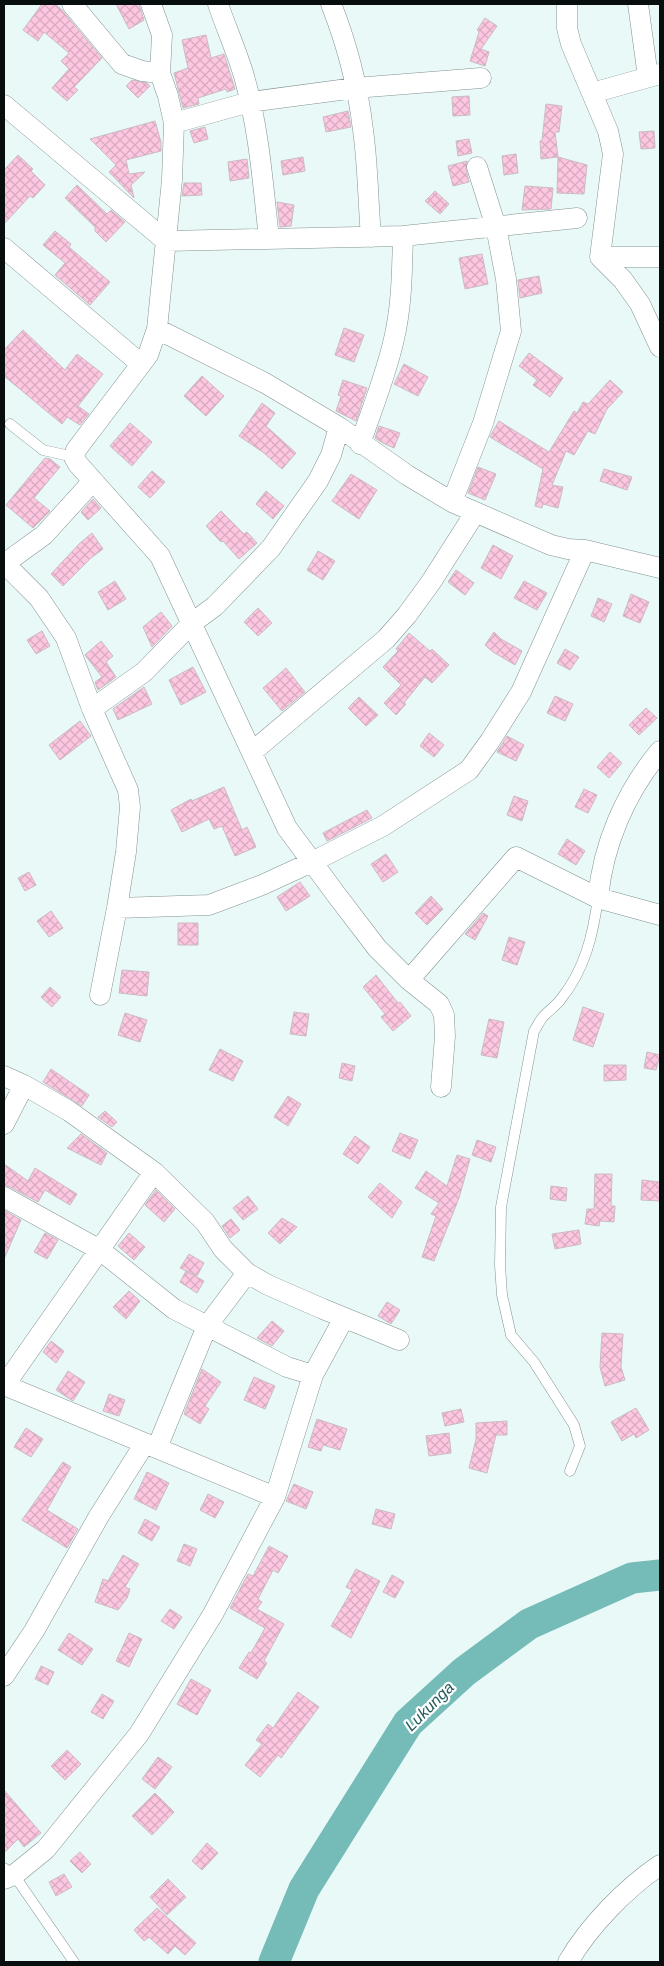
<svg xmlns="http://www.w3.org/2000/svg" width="664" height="1966" font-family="Arial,sans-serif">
<defs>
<pattern id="building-cross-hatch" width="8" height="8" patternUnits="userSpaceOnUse" patternTransform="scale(1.25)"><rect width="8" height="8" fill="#fec7e1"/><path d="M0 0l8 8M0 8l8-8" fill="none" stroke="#d8aac0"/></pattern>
</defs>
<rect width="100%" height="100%" fill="#e8f9f8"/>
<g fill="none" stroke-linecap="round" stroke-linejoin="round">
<path stroke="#75bbb7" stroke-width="31" d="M274,1962L304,1889L408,1723L464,1672L529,1624L632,1578L660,1575"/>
</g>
<path fill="url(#building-cross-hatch)" stroke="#cabcc2" d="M42,4H55L61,9L102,58L74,87L78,90L67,101L52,88L69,69L61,61L69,53L44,32L38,41L23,30Z
M116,4H139L144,20L129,29Z
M485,18L497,26L481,49L489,52L485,66L470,61L479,32L477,30Z
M206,35L211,58L224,54L235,89L227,92L226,89L198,98L199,104L183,108L174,73L188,68L182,40Z
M132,80L147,83L150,86L138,98L126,86Z
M469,96L470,115L453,116L452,97Z
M546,104L562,106L559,132H555L558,157L541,159L540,141L542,140Z
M348,111L351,127L326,132L323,117Z
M155,121L161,142V151L126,160L129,174L145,172L131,185L134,198L109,172L116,165L90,139Z
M205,127L208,139L194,143L190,131Z
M654,131L655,148L641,149L639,132Z
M469,139L472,153L458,156L456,141Z
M516,154L518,173L504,175L502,156Z
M18,155L33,169L31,171L45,185L33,198L30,196L4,224V170Z
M303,157L305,171L283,175L281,161Z
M558,157L587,165L584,194L557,193Z
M247,159L249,178L230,181L228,162Z
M467,161L466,170L469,182L453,186L448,166Z
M184,183H201L202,195L182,196Z
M77,185L107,214L111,210L125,222L106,242L95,231V227L65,198Z
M525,186L553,188L551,209L522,210Z
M435,191L449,204L440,214L425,201Z
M277,202L294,205L291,226L280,227Z
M55,231L71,244L69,247L110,282L90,305L55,275L65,263L43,245Z
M482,254L488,284L465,289L459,258Z
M539,276L542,293L520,298L518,280Z
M344,328L364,335L354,362L335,355Z
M23,330L65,370L77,354L103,374L78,406L89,414L80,425L67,417L62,424L4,376V350Z
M529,353L563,378L550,397L533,385L537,380L519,366Z
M404,364L428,377L418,396L394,384Z
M202,376L224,396L206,416L184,396Z
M343,380L367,388L356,421L336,411L341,396L338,395Z
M610,380L623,392L607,409L595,434L588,431L574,455L566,451L552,485L563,487L558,508L543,504L542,508L535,506L543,469L490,437L493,431L499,421L549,452L574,411L577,413L583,402L588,404Z
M262,403L275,413L266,426L296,453L282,469L264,453L239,436Z
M130,423L152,442L132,466L110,446Z
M379,426L400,433L394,448L383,443L375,438Z
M45,458L50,459L60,467L34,498L50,511L33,528L6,505Z
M478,467L496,474L485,500L468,493Z
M604,469L632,477L627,490L600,481Z
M152,471L165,482L150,498L138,487Z
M351,474L377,490L359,519L332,501Z
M266,491L284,506L273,519L256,504Z
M93,499L101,508L88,520L81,512Z
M221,511L244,534L247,532L257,543L239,559L223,541L221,542L206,526Z
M92,533L103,549L91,558L63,586L51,574L79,544Z
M493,545L513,556L501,579L481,568Z
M318,551L335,561L323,580L307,570Z
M456,570L474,583L465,595L448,582Z
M115,581L126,599L108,610L98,592Z
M524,581L547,593L537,610L514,598Z
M631,594L649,602L640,623L623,616Z
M598,598L612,604L604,622L591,616Z
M258,608L272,623L258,636L244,622Z
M161,612L172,626L152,647L143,627Z
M42,631L50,646L36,654L27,640Z
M494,632L501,639L522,651L515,665L493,652L485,645Z
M409,633L430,651L432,649L449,665L432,683L425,677L404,703L406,704L396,715L384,703L401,685L383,667L398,651L396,649Z
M101,641L113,656L106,662L116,677L98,690L95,682L102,677L85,655Z
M565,649L579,657L570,670L557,663Z
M193,667L206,692L181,705L169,680Z
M286,668L305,692L282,711L263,688Z
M144,687L152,704L118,720L113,709Z
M555,696L573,704L565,721L547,713Z
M359,697L378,715L366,726L348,708Z
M646,708L657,718L639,735L629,725Z
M80,721L91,736L60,760L49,745Z
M429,733L444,745L434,757L420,746Z
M507,736L524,745L516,761L497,752Z
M610,752L622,763L609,778L597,767Z
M224,787L242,830L247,827L256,847L235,856L222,826L214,829L209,819L182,832L171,810L191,799L192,801Z
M584,789L597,795L588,813L575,807Z
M514,796L528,801L522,821L507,815Z
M367,810L372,818L327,841L323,833Z
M567,839L585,851L576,865L558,854Z
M386,854L398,872L383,882L371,864Z
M29,872L36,885L25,891L18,878Z
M300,882L310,896L286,911L277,897Z
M431,896L443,909L427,925L415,913Z
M51,911L63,928L49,937L37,921Z
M483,913L488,916L475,940L465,934Z
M178,923H198V945H178Z
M509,937L525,942L517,965L502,960Z
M122,970L149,972L147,996L119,993Z
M376,975L398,1003L400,1002L411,1016L393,1031L381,1017L385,1014L363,987Z
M50,987L61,997L52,1007L41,997Z
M583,1007L604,1014L593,1047L573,1040Z
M294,1012L309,1014L306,1036L290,1034Z
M125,1013L147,1020L140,1042L118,1035Z
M489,1019L504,1022L497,1058L481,1055Z
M220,1049L243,1061L233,1081L209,1070Z
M647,1052L660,1055L656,1070L644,1068Z
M342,1063L355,1066L352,1081L339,1078Z
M604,1065H626V1080L604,1081Z
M51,1069L89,1095L82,1106L43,1082Z
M288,1096L301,1104L288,1126L274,1117Z
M105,1111L117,1122L112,1127L98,1117Z
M400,1133L418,1140L410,1159L392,1151Z
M81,1134L107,1153L101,1165L67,1148Z
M355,1136L370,1147L358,1164L343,1154Z
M477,1140L496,1147L491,1162L472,1155Z
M457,1155L470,1159L459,1198L434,1261L422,1257L436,1216L431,1214L439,1203L415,1188L426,1171L447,1186Z
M4,1164L28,1181L35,1168L77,1194L70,1205L45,1190L38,1202L10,1187L4,1185Z
M595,1174H612L611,1206H615L614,1222L600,1221L599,1226L585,1224L587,1209H594Z
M642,1180L660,1182V1201L641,1200Z
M380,1183L402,1202L392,1218L368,1197Z
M551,1186L567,1188L566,1201L550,1199Z
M156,1190L175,1209L164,1222L145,1205Z
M248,1196L258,1209L243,1220L233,1208Z
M4,1210L21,1220L4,1259Z
M282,1218L297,1227L280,1244L268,1233Z
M231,1219L240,1230L230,1238L222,1226Z
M579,1230L581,1244L555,1249L552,1234Z
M45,1233L58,1240L47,1259L34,1252Z
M129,1233L145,1247L134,1260L118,1246Z
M189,1254L204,1263L197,1276L180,1268Z
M186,1271L204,1281L197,1293L180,1282Z
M129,1291L140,1301L126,1319L113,1307Z
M387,1302L400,1310L391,1324L378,1316Z
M272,1321L284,1331L272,1346L257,1338Z
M602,1333L623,1334L621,1367L625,1380L605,1386L600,1367Z
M51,1341L64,1351L56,1363L43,1352Z
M202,1369L221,1382L205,1406L209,1409L200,1424L184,1414Z
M68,1371L85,1382L73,1401L56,1390Z
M254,1377L275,1386L265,1409L244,1400Z
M109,1394L125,1400L119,1416L103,1411Z
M636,1408L649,1430L636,1438L634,1434L622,1441L611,1422Z
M461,1409L464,1422L445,1426L442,1413Z
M317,1419L347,1429L340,1450L323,1445L321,1451L308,1447Z
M507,1421V1435H496L487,1473L469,1468L476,1439V1423Z
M26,1428L43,1439L31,1457L14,1447Z
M449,1433L451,1453L429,1456L426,1436Z
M63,1462L71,1467L47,1510L78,1529L67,1548L22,1520Z
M147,1472L169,1483L156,1510L134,1499Z
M294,1484L313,1492L306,1509L286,1501Z
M208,1494L224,1502L215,1518L200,1510Z
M376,1509L395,1514L391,1529L372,1524Z
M145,1519L160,1527L152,1541L138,1533Z
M184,1544L197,1549L190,1566L177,1561Z
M269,1546L288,1556L278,1573L273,1570L258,1599L262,1602L257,1609L284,1624L264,1661L267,1663L257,1679L239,1668L249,1652L251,1653L265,1628L230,1608L248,1574L253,1576Z
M123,1555L139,1564L125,1587L130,1589L127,1598L118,1610L95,1602L103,1579L108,1581Z
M356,1569L380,1581L351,1638L331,1626L352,1590L346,1587Z
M392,1575L404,1582L395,1598L383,1592Z
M170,1609L182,1617L174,1629L161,1621Z
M69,1633L93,1649L82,1665L58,1650Z
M129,1633L142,1639L129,1667L116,1661Z
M41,1666L54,1672L48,1685L35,1679Z
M191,1679L211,1690L197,1715L177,1704Z
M298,1692L319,1707L281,1758L278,1755L260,1777L245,1765L262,1744L256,1740L268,1724L273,1728Z
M102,1694L114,1701L103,1719L91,1712Z
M67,1750L81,1764L65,1780L51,1766Z
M158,1757L172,1767L155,1789L142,1779Z
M4,1790L41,1833L24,1847L18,1839L4,1853Z
M155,1793L174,1812L152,1835L132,1816Z
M207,1843L218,1853L202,1870L192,1861Z
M80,1852L91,1864L82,1873L70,1861Z
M64,1874L72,1887L56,1896L49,1882Z
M168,1879L186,1897L167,1915L150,1897Z
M157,1908L196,1943L185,1955L175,1946L168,1954L149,1937L144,1941L134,1930Z"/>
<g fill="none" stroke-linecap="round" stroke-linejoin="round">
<defs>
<path id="service" d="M10,424L43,450L74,457
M570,1471L580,1446L574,1425L534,1362L511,1335L502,1295L500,1265L501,1207L534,1031C537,1027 539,1022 542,1018C548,1011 556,1006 561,999C585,969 593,935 598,898
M4,1868L14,1875L74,1962"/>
<path id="minor" d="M72,4L122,64L142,71L160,73
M151,4L162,35L160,73L168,96L174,123L172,180L157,329L148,355L76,450L74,457L78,464L160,556L287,828L338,897L377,948L409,980L439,1004L444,1015L445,1036L441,1087
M218,4C226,28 237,52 244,76C259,129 263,184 269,239
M331,4C347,44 358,87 363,130C368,165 368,201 371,237
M567,4V28L571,44L608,131L613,154L600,257L623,280L640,304L660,347
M638,4L648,77
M592,93L660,74
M4,105L166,241L403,236L577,218
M174,123L250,102L355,88L481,78
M4,248L141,364
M600,257H660
M157,329L265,383L339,427L407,475L452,502L551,545L568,549L585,550L660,568
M360,444C372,409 386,375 394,339C402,305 402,270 403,236
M452,502L483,423L511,331L506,279L496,227L477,167
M4,564L44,535L93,481
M5,564L39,598L66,638L92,709L128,790L130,807L126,852L117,908L100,995
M92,709L144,672L192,623L215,606L271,548L318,481L331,455L339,427
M252,752L386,639L407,615L431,582L475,513
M598,898C603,845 625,793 660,751
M117,908L209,905L262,885L312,862L383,826L469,770L490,741L521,692L585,550
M409,980L516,857L598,898L660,915
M4,1076L24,1085L69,1111L154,1172L205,1222L223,1249L247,1273L268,1285L323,1309L399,1340
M4,1124L24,1085
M4,1197L100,1250L174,1309L287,1367L313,1375
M4,1385L275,1497
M4,1386L154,1172
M157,1448L207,1326L247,1273
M4,1676L34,1631L99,1516L145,1443
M4,1879L14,1875L46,1849L139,1734L213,1614L275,1497L313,1375L344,1318
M568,1962C589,1926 626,1888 660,1865"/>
</defs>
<use href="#service" stroke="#839291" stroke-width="11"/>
<use href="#minor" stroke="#839291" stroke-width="21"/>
<use href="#service" stroke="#fff" stroke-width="10"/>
<use href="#minor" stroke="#fff" stroke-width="20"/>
</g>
<g text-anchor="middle" stroke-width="4.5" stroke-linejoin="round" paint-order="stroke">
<g font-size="16" font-style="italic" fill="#235d5b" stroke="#fff">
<text transform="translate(429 1706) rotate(-45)" y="6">Lukunga</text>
</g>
</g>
<rect width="664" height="1966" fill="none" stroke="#080e0d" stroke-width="10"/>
</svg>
